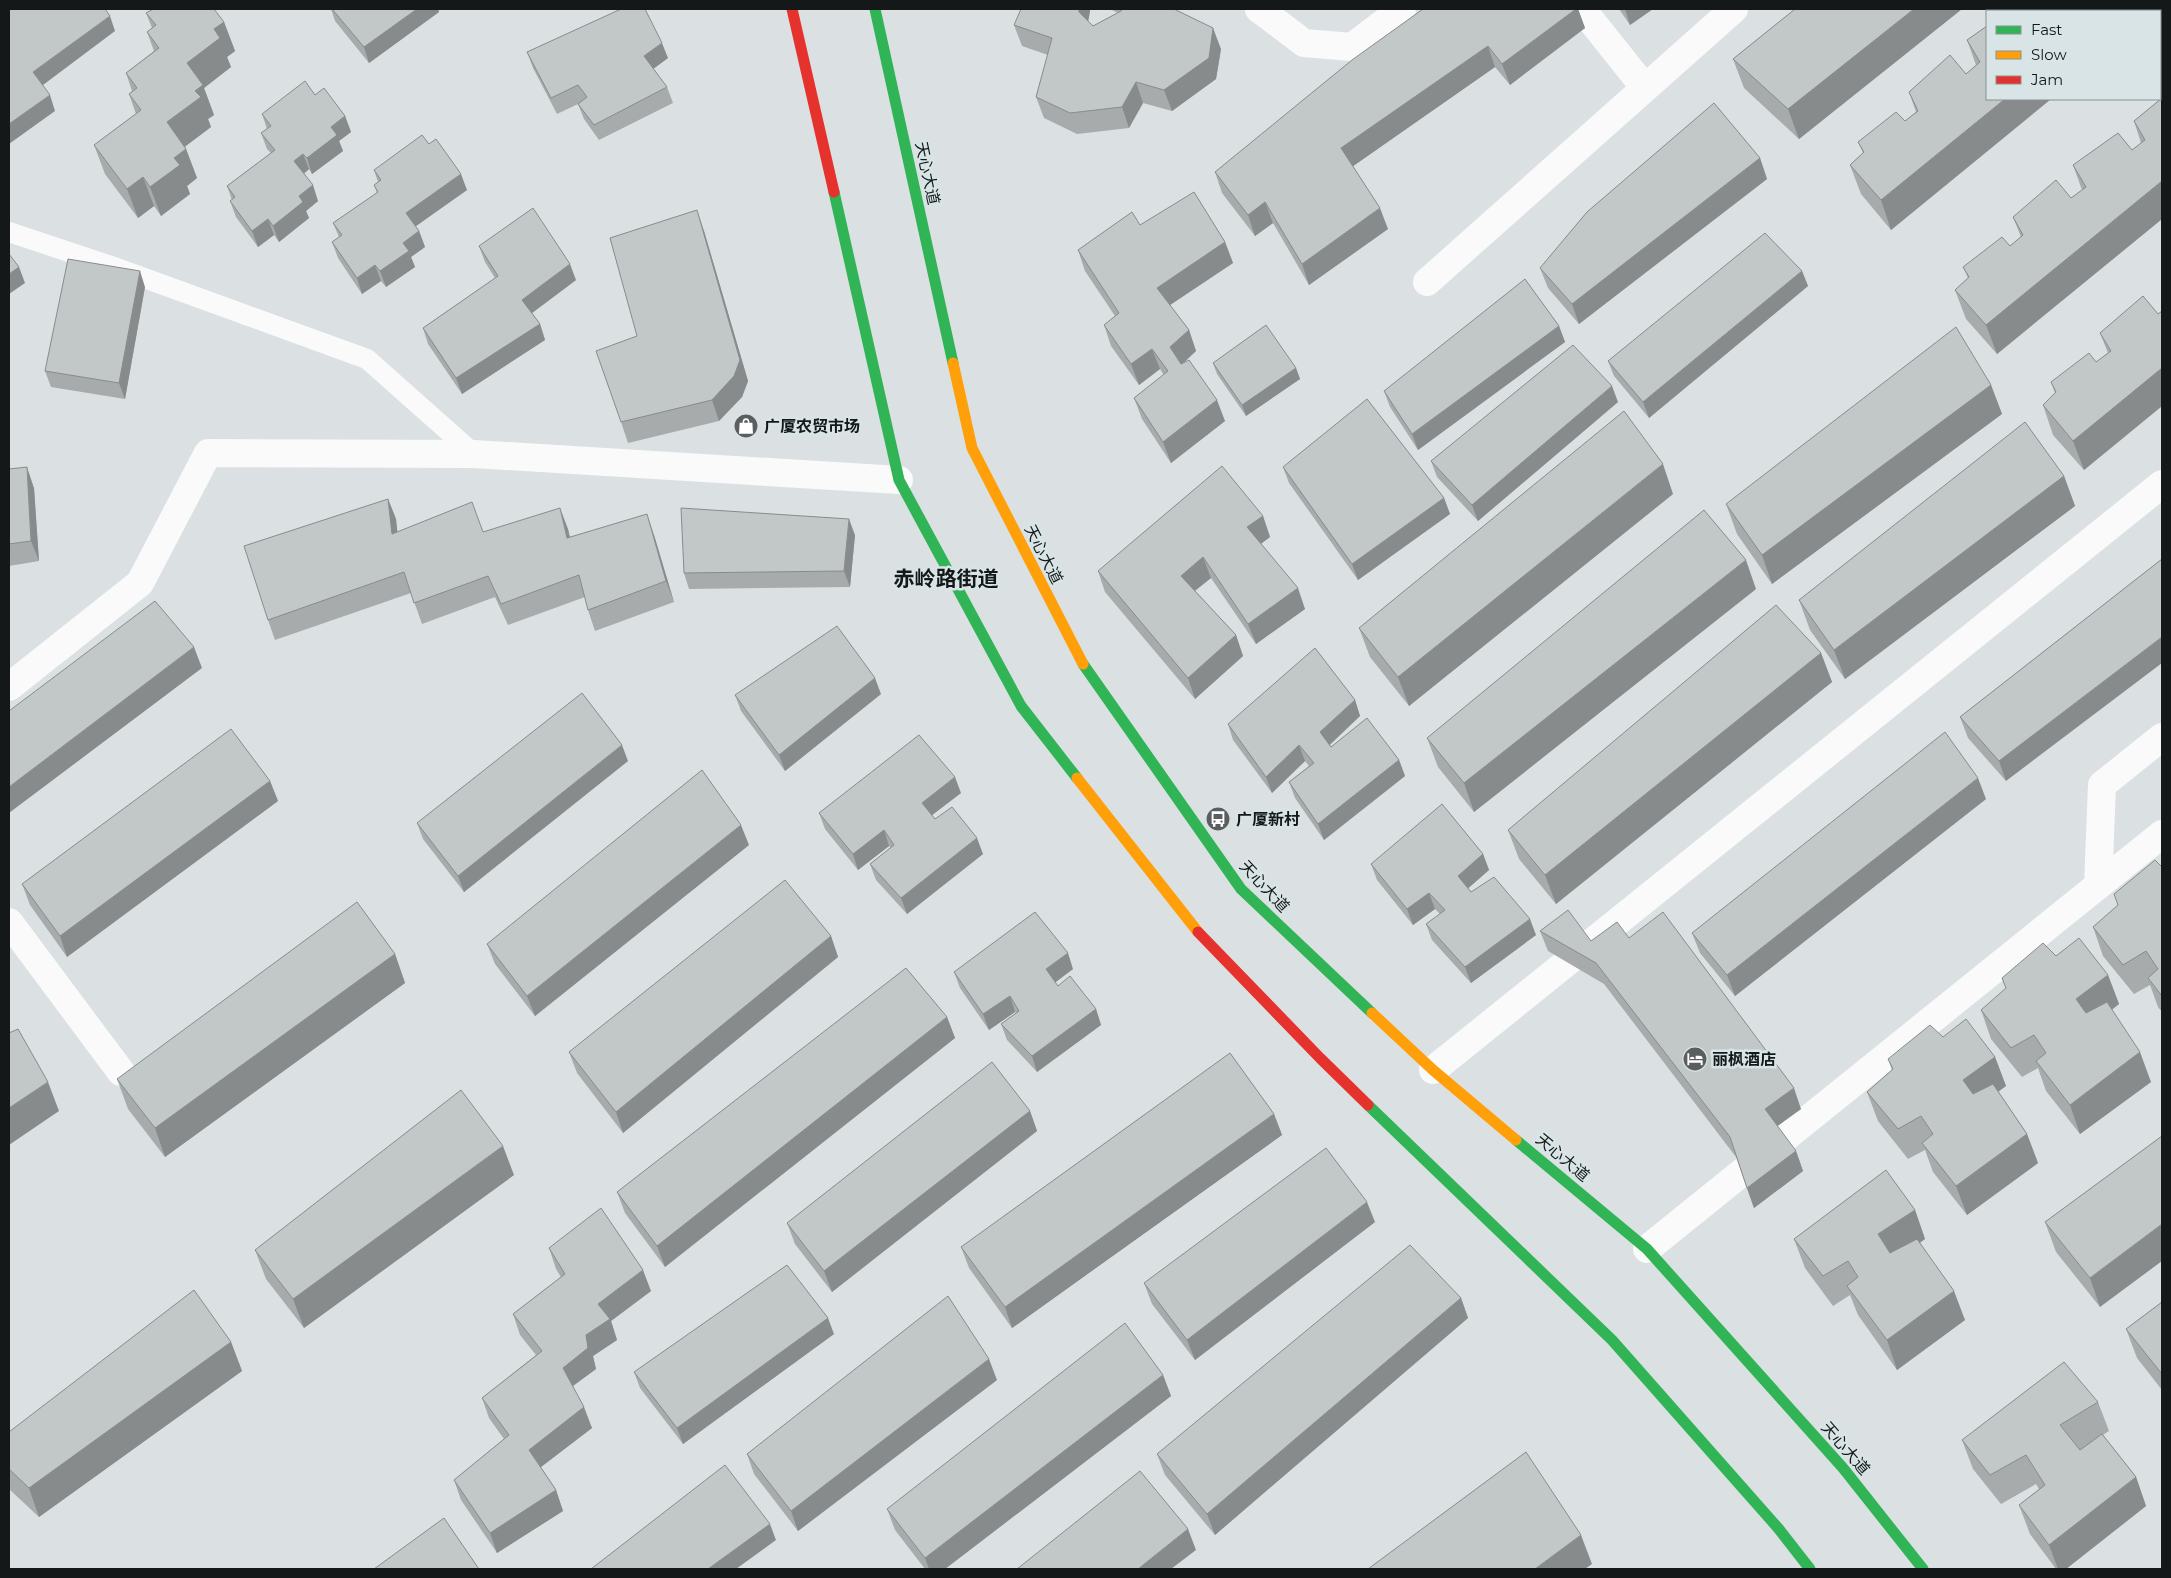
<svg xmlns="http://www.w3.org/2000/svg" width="2171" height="1578" font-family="Montserrat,'Noto Sans SC',sans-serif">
<rect width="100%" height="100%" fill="#dbe1e2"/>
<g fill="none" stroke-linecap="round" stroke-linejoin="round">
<path stroke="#fafafb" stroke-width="20" d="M9,232L114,267L367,359L474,454"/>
<path stroke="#fafafb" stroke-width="28" d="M1259,9L1304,43L1352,47L1402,9
M1582,9L1645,88
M1427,282L1734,9
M9,687L140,583L208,453L474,454L899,480
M2098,886L2102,785L2162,737
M9,922L121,1072
M1433,1070L2162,484
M1647,1249L2162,834"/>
<path stroke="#30b455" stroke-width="11" d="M875,9L953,363
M834,192L899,480L1021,706L1077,778
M1083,664L1241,889L1372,1013
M1368,1105L1612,1340L1778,1528L1810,1569
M1516,1140L1647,1249L1843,1468L1923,1569"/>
<path stroke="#ff9f0a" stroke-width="11" d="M953,363L972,448L1083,664
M1077,778L1198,932
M1372,1013L1433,1070L1516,1140"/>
<path stroke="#e5322d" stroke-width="11" d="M792,9L834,192
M1198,932L1320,1058L1368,1105"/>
</g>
<path fill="#a7abac" d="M331,9H438L439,12L369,63L335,21Z
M1112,9H1174L1221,49L1216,79L1172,111L1143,103L1129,128L1077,134L1044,118L1036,97L1048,55L1022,46L1014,25L1090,11L1088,22L1093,26L1118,13L1112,10Z
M1423,9H1578L1585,28L1510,85L1495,67L1353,166L1388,229L1309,285L1273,223L1255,236L1222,193L1215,172Z
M1619,9H1653L1630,25Z
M1795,9H1962L1799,139L1744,88L1733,59Z
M146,13L224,22L235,51L227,57L231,67L204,88L214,115L208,119L211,127L185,146L186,149L197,178L187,186L190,194L161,216L154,206L138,218L105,174L94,145L136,114L129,94L132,91L126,73L154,51L147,32L152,28Z
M1987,26V99H2051L1891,230L1861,194L1850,165L1863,153L1858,142L1905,121L1916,112L1909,92L1966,74L1976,65L1967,40Z
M527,52L668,58L653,69L667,87L673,103L599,140L584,119L578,104L557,114L533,68Z
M315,95L345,116L351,132L339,141L343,151L312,174L309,169L304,174L318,201L306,211L309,218L279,242L274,235L258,247L236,217L230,201L232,200L227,186L271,153L267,149L261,133L267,129L262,114Z
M2162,98V219L1997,354L1966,319L1955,290L1968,278L1963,267L2010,246L2021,237L2013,217L2071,198L2082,190L2073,165L2132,150L2141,143L2134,121Z
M429,144L467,190L415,226L419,231L425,247L411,257L415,267L386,287L381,281L362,294L338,258L332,242L339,237L333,223L377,193L374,185L378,182L374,170Z
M1760,158L1767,179L1579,324L1548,288L1540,268Z
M1140,225L1225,242L1233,263L1170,305L1189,330L1196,351L1182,364L1225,421L1171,463L1142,419L1134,398L1164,375L1160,369L1139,385L1111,346L1104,325L1115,316L1085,271L1078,250Z
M704,231L748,381L742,397L719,421L628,443L621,422L637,336Z
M479,246L576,280L532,313L540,324L545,340L462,394L428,344L423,328L495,278L485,262Z
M1802,271L1808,286L1649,418L1614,376L1608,361Z
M145,287L125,399L51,387L45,371Z
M2162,311V406L2084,470L2053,435L2043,405L2055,393L2051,382L2096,362L2108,353L2100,333L2158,314Z
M1559,326L1565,342L1418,450L1390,407L1384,391Z
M1213,363L1296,368L1300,379L1246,416L1217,374Z
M1991,385L2002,414L1772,584L1737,534L1726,504Z
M1618,402L1478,521L1437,477L1431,461Z
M1283,467L1444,498L1450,514L1358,580L1289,483Z
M9,469L34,488L39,561L9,566Z
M2064,476L2075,506L1845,679L1810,630L1799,600Z
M1673,494L1409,706L1370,657L1359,628Z
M388,499L396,519L397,532H483L568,529L570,537L654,535L674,602L595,631L588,610L585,597L508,625L495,597L422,624L411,593L275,640L268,620Z
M1263,516L1270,537L1261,544L1305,609L1256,644L1211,578L1195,591L1236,635L1243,656L1195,699L1105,592L1098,571Z
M855,535L850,587L689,589L684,573Z
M2162,559L2006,781L1968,738L1960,717Z
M1756,589L1474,812L1438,767L1427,738Z
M1821,653L1832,682L1556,904L1519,859L1508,830Z
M881,694L785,771L741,711L735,695Z
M1355,700L1360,716L1330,745L1331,747L1399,760L1405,776L1324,840L1295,798L1289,782L1309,766L1305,761L1272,793L1233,740L1228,724Z
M628,761L464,892L423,839L417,823Z
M270,781L278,801L67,957L30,905L22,884Z
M961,793L932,815L935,819L983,854L907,914L876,880L870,864L891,848L889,846L858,870L825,829L819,813Z
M1986,799L1735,996L1700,953L1692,933Z
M749,845L535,1016L495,964L487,944Z
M1483,854L1489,870L1468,888L1471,892L1536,935L1471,983L1432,940L1426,924L1440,914L1435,909L1413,925L1377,880L1371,864Z
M2162,867V1012L2158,1007L2150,985L2134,994L2103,956L2093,927L2118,905L2114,894Z
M1540,931L1591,941L1629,938L1801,1109L1777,1126L1796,1151L1803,1171L1754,1208L1736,1157L1604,984L1548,951Z
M831,936L838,957L623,1133L577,1073L569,1052Z
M395,954L405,983L165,1157L128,1109L117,1079Z
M2056,956L2108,975L2119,1004L2112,1010L2151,1082L2080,1134L2046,1091L2038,1068L2022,1077L1991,1039L1981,1010L2006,989L2002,978Z
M1073,969L1055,982L1058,986L1096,1009L1101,1025L1037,1072L1007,1040L1001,1024L1016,1013L1015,1012L989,1030L960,988L954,972Z
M947,1017L955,1038L665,1267L625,1213L617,1192Z
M1943,1037L1995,1057L2006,1086L1998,1091L2027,1134L2038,1163L1967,1215L1933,1172L1925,1150L1908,1159L1878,1121L1867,1092L1892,1070L1888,1059Z
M1030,1111L1037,1131L832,1292L795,1244L787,1223Z
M1274,1114L1282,1135L1012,1328L969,1268L961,1247Z
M2162,1136L2100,1307L2056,1252L2045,1222Z
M514,1175L304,1328L266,1279L255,1250Z
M1915,1210L1925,1239L1920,1243L1965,1320L1897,1370L1858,1315L1850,1295L1833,1306L1805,1268L1794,1239Z
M1375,1222L1195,1360L1152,1304L1144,1283Z
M549,1248L651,1291L611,1321L617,1340L593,1356L596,1369L573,1386L592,1428L541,1467L556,1490L563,1511L497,1553L461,1500L454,1480L504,1439L489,1418L482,1398L536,1355L520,1335L513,1314L561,1277L556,1269Z
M1461,1298L1468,1318L1215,1535L1165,1475L1157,1454Z
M2162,1302V1390L2137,1358L2126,1329Z
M834,1334L683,1444L640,1388L634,1372Z
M231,1342L242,1371L39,1517L9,1489V1432Z
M1163,1375L1171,1396L945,1569H925L895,1530L887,1509Z
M997,1380L798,1531L754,1474L747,1454Z
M2098,1402L2109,1431L2103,1435L2136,1477L2146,1506L2066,1569H2056L2030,1534L2019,1505L2039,1489L2036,1484L2001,1504L1973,1469L1962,1440Z"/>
<path fill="#888b8c" d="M417,9H438L439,12L369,63L364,47Z
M1079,9H1090V11L1086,33L1079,12Z
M1576,9H1578L1585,28L1510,85L1502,64Z
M1625,9H1653L1630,25Z
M1914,9H1962L1799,139L1788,109Z
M2114,9H2121L2122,11H2111Z
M110,16L115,31L39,88L33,72Z
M224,22L235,51L227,57L231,67L204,88L214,115L208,119L211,127L178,152L167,122L187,63L214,29Z
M1213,28L1221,49L1216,79L1172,111L1164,90Z
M662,43L668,58L649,72L644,56Z
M1488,46L1495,67L1349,169L1341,148Z
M1136,82L1143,103L1129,128L1122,107Z
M50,95L55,111L9,144V124Z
M2005,99H2051L1891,230L1881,200Z
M345,116L351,132L339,141L343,151L312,174L307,158L331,127Z
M186,149L197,178L187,186L190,194L161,216L150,187L174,158Z
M303,154L309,169L299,177L294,161Z
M1760,158L1767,179L1579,324L1572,304Z
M461,174L467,190L412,229L406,213Z
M143,177L154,206L138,218L127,189Z
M2162,181V219L1997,354L1986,325Z
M313,185L318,201L306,211L309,218L279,242L273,226L299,196Z
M1265,202L1273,223L1255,236L1248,215Z
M1380,208L1388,229L1309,285L1302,264Z
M697,210L704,231L748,381L742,397L719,421L712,400Z
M268,219L274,235L258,247L252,231Z
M419,231L425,247L411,257L415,267L386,287L380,271L403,243Z
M1225,242L1233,263L1164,309L1157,288Z
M570,264L576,280L528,316L522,300Z
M375,265L381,281L362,294L357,278Z
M19,267L25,283L9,294V274Z
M140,271L145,287L125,399L119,383Z
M1802,271L1808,286L1649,418L1643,402Z
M540,324L545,340L462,394L456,378Z
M1559,326L1565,342L1418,450L1412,434Z
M1189,330L1196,351L1178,368L1170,347Z
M1152,349L1160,369L1139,385L1131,364Z
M1296,368L1300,379L1246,416L1242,405Z
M2162,368V406L2084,470L2073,441Z
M1991,385L2002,414L1772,584L1762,555Z
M1612,386L1618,402L1478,521L1472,505Z
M1217,400L1225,421L1171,463L1163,442Z
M1663,464L1673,494L1409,706L1398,677Z
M27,467L34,488L39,561L31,541Z
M2064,476L2075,506L1845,679L1834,650Z
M1444,498L1450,514L1358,580L1352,564Z
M388,499L396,519L400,555L392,534Z
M560,508L568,529L574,558L567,538Z
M647,514L654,535L674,602L666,581Z
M1263,516L1270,537L1255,548L1247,527Z
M849,519L855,535L850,587L844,571Z
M1203,557L1211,578L1188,596L1181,576Z
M1746,560L1756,589L1474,812L1464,783Z
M1298,588L1305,609L1256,644L1248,624Z
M1236,635L1243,656L1195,699L1188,678Z
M2162,637V663L2006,781L1999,761Z
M194,647L202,668L9,813V787Z
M1821,653L1832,682L1556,904L1545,875Z
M875,678L881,694L785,771L779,755Z
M1355,700L1360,716L1326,748L1320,732Z
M622,745L628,761L464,892L458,876Z
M1299,745L1305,761L1272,793L1266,777Z
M1399,760L1405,776L1324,840L1318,824Z
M955,777L961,793L927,819L922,803Z
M1978,778L1986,799L1735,996L1727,975Z
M270,781L278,801L67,957L60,936Z
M741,825L749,845L535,1016L527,996Z
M884,830L889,846L858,870L853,854Z
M977,838L983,854L907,914L901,898Z
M1483,854L1489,870L1464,892L1458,876Z
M1429,893L1435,909L1413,925L1407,909Z
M1530,919L1536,935L1471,983L1465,967Z
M831,936L838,957L623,1133L616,1112Z
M1068,953L1073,969L1052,985L1046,969Z
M395,954L405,983L165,1157L155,1128Z
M2108,975L2119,1004L2087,1028L2076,999Z
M1010,996L1015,1012L989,1030L983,1014Z
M1096,1009L1101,1025L1037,1072L1032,1056Z
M947,1017L955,1038L665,1267L657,1246Z
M2140,1052L2151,1082L2080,1134L2070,1105Z
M1995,1057L2006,1086L1974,1110L1963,1080Z
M48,1082L59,1111L9,1145V1108Z
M1794,1088L1801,1109L1772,1130L1765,1109Z
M1030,1111L1037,1131L832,1292L824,1271Z
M1274,1114L1282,1135L1012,1328L1005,1307Z
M2027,1134L2038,1163L1967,1215L1956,1186Z
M503,1146L514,1175L304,1328L293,1299Z
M1796,1151L1803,1171L1754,1208L1747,1188Z
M1367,1202L1375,1222L1195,1360L1187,1340Z
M1915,1210L1925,1239L1888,1264L1878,1234Z
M2162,1224V1261L2100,1307L2090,1278Z
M643,1270L651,1291L611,1321L617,1340L593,1356L596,1369L570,1388L563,1368L586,1335L598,1304Z
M1954,1291L1965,1320L1897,1370L1887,1340Z
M1461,1298L1468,1318L1215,1535L1207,1514Z
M828,1318L834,1334L683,1444L677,1428Z
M231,1342L242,1371L39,1517L29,1488Z
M989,1359L997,1380L798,1531L791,1511Z
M1163,1375L1171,1396L945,1569H929L925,1558Z
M584,1407L592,1428L537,1470L529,1450Z
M2136,1477L2146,1506L2066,1569H2058L2049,1545Z
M556,1490L563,1511L497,1553L490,1533Z
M770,1524L776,1540L736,1569H708Z
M1188,1529L1196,1550L1171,1569H1138Z
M1581,1535L1592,1564L1585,1569H1535Z"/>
<path fill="#c2c7c8" stroke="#888b8c" d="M10,9H105L110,16L33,72L50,95L9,124V10Z
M153,9H214L224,22L214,29L220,38L187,63L203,85L195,91L201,97L167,122L186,149L174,158L180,165L150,187L143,177L127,189L94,145L141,110L129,94L137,88L126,73L159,48L147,32L156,25L146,13Z
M332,9H417L364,47Z
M621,9H645L662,43L644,56L667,87L594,125L578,104L587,97L578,85L551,98L527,52Z
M1021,9H1079V12L1093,26L1121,11L1122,9H1174L1213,28L1209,58L1164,90L1136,82L1122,107L1070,113L1036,97L1052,38L1014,25Z
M1423,9H1576L1502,64L1488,46L1341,148L1380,208L1302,264L1265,202L1248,215L1215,172L1352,60Z
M1795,9H1914L1788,109L1733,59Z
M2011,9H2014L2016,11H2007Z
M2036,9H2114L2111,11H2037Z
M1987,26V99H2005L1881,200L1850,165L1864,152L1858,142L1896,112L1905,121L1918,111L1909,92L1950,55L1966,74L1980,62L1967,40Z
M305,81L315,95L324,88L345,116L331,127L337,135L307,158L303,154L294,161L313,185L299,196L303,202L273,226L268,219L252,231L230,201L235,197L227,186L275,150L261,133L271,126L262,114Z
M2162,98V181L1986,325L1955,290L1969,277L1963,267L2002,237L2010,246L2023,235L2013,217L2056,180L2071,198L2086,187L2073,165L2118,133L2132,150L2145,140L2134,121Z
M1714,103L1760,158L1572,304L1540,268L1587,212Z
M422,135L429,144L436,139L461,174L406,213L419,231L403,243L409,251L380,271L375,265L357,278L332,242L342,235L333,223L378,192L374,185L381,180L374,170Z
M1194,192L1225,242L1157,288L1189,330L1170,347L1181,364L1189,360L1217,400L1163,442L1134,398L1168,371L1152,349L1131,364L1104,325L1119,313L1078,250L1132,212L1140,225Z
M533,208L570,264L522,300L540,324L456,378L423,328L498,276L479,246Z
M697,210L740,360L734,376L712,400L621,422L596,351L637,336L610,238Z
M1765,233L1802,271L1643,402L1608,361Z
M9,254L19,267L9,274Z
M68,259L140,271L119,383L45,371Z
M1525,279L1559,326L1412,434L1384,391Z
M2143,296L2158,314L2162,311V368L2073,441L2043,405L2056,392L2051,382L2089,353L2096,362L2111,351L2100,333Z
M1266,325L1296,368L1242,405L1213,363Z
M1956,327L1991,385L1762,555L1726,504Z
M1573,345L1612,386L1472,505L1431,461Z
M1367,399L1444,498L1352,564L1283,467Z
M1624,411L1663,464L1398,677L1359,628Z
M2025,422L2064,476L1834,650L1799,600Z
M1222,466L1263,516L1247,527L1298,588L1248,624L1203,557L1181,576L1236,635L1188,678L1098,571Z
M27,467L31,541L9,544V469Z
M388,499L392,534L472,502L483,532L560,508L567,538L647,514L666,581L588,610L579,575L501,604L488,576L414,603L404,572L268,620L244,546Z
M681,508L849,519L844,571L684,573Z
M1704,510L1746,560L1464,783L1427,738Z
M2162,559V637L1999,761L1960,717Z
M155,601L194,647L9,787V711Z
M1776,605L1821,653L1545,875L1508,830Z
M837,626L875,678L779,755L735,695Z
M1315,648L1355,700L1320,732L1331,747L1367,718L1399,760L1318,824L1289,782L1314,763L1299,745L1266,777L1228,724Z
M582,693L622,745L458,876L417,823Z
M231,729L270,781L60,936L22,884Z
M1945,732L1978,778L1727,975L1692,933Z
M919,735L955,777L922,803L935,819L952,807L977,838L901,898L870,864L894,845L884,830L853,854L819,813Z
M702,770L741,825L527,996L487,944Z
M1442,804L1483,854L1458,876L1471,892L1494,877L1530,919L1465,967L1426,924L1445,910L1429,893L1407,909L1371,864Z
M2155,860L2162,867V996L2148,978L2158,969L2146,951L2123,965L2093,927L2118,905L2114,894Z
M785,880L831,936L616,1112L569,1052Z
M357,902L395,954L155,1128L117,1079Z
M1568,910L1591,941L1617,922L1629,938L1663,912L1794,1088L1765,1109L1796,1151L1747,1188L1730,1137L1596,963L1540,931Z
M1035,912L1068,953L1046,969L1058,986L1070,976L1096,1009L1032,1056L1001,1024L1019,1011L1010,996L983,1014L954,972Z
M2079,938L2108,975L2076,999L2086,1013L2107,1002L2140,1052L2070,1105L2036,1061L2046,1053L2034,1035L2011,1048L1981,1010L2006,988L2002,978L2043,943L2056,956Z
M906,968L947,1017L657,1246L617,1192Z
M1966,1019L1995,1057L1963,1080L1973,1094L1993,1084L2027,1134L1956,1186L1922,1143L1933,1134L1921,1116L1898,1129L1867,1092L1893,1069L1888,1059L1930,1025L1943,1037Z
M18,1029L48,1082L9,1108V1033Z
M1230,1053L1274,1114L1005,1307L961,1247Z
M992,1062L1030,1111L824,1271L787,1223Z
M461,1090L503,1146L293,1299L255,1250Z
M2162,1136V1224L2090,1278L2045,1222Z
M1326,1148L1367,1202L1187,1340L1144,1283Z
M1886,1170L1915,1210L1878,1234L1890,1253L1917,1239L1954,1291L1887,1340L1847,1286L1858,1277L1848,1261L1823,1276L1794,1239Z
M601,1208L643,1270L598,1304L610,1319L586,1335L588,1348L563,1368L584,1407L529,1450L556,1490L490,1533L454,1480L509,1435L482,1398L542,1351L513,1314L565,1274L549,1248Z
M1410,1245L1461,1298L1207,1514L1157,1454Z
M787,1265L828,1318L677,1428L634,1372Z
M194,1290L231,1342L29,1488L9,1469V1432Z
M948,1296L989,1359L791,1511L747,1454Z
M2162,1302V1374L2126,1329Z
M1125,1323L1163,1375L925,1558L887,1509Z
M2064,1362L2098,1402L2060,1425L2080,1450L2102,1434L2136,1477L2049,1545L2019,1505L2045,1485L2026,1455L1990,1475L1962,1440Z
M1526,1452L1581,1535L1535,1569H1368Z
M725,1465L770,1524L708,1569H591Z
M1140,1471L1188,1529L1138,1569H1017Z
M444,1518L479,1569H374Z"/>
<defs>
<symbol id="shop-disc" viewBox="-11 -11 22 22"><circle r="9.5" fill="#5a5e5f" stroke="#d8e4e5"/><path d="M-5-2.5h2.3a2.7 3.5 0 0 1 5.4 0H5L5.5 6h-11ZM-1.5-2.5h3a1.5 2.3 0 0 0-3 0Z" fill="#fff"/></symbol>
<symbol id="bus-disc" viewBox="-11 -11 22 22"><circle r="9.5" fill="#5a5e5f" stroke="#d8e4e5"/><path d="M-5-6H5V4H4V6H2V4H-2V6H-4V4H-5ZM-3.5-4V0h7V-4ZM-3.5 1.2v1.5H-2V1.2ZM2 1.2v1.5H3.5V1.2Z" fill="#fff"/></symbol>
<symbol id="hotel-disc" viewBox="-11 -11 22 22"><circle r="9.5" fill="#5a5e5f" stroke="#d8e4e5"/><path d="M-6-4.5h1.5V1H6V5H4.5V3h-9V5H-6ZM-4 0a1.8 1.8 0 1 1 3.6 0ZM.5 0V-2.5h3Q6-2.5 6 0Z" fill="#fff"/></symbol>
</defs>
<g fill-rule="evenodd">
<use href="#shop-disc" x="732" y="412" width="28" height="28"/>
<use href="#bus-disc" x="1204" y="805" width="28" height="28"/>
<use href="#hotel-disc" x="1681" y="1045" width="28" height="28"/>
</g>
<g text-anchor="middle" stroke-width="5" stroke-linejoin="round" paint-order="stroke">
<g font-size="16" fill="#141819" stroke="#d8e4e5">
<text transform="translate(928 173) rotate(78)" y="6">天心大道</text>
<text transform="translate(1044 554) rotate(63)" y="6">天心大道</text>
<text transform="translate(1265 886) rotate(47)" y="6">天心大道</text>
<text transform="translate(1563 1157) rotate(40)" y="6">天心大道</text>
<text transform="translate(1846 1448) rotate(49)" y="6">天心大道</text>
</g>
<g font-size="16" font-weight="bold" fill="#141819" stroke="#d8e4e5" text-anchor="start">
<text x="764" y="432">广厦农贸市场</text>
<text x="1236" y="825">广厦新村</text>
<text x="1712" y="1065">丽枫酒店</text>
</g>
<g font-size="21" font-weight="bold" fill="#141819" stroke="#d8e4e5">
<text x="946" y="586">赤岭路街道</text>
</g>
</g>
<rect width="2171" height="1578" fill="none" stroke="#141819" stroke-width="20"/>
<rect x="1986" y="10" width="175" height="90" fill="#d8e4e5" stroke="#8a9293"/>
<rect x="1996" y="26" width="25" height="8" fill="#30b455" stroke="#8a9293"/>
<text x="2031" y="35" font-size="15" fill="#141819">Fast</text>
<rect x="1996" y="51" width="25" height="8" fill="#ff9f0a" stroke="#8a9293"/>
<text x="2031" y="60" font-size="15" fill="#141819">Slow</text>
<rect x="1996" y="76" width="25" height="8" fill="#e5322d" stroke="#8a9293"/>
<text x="2031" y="85" font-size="15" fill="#141819">Jam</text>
</svg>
